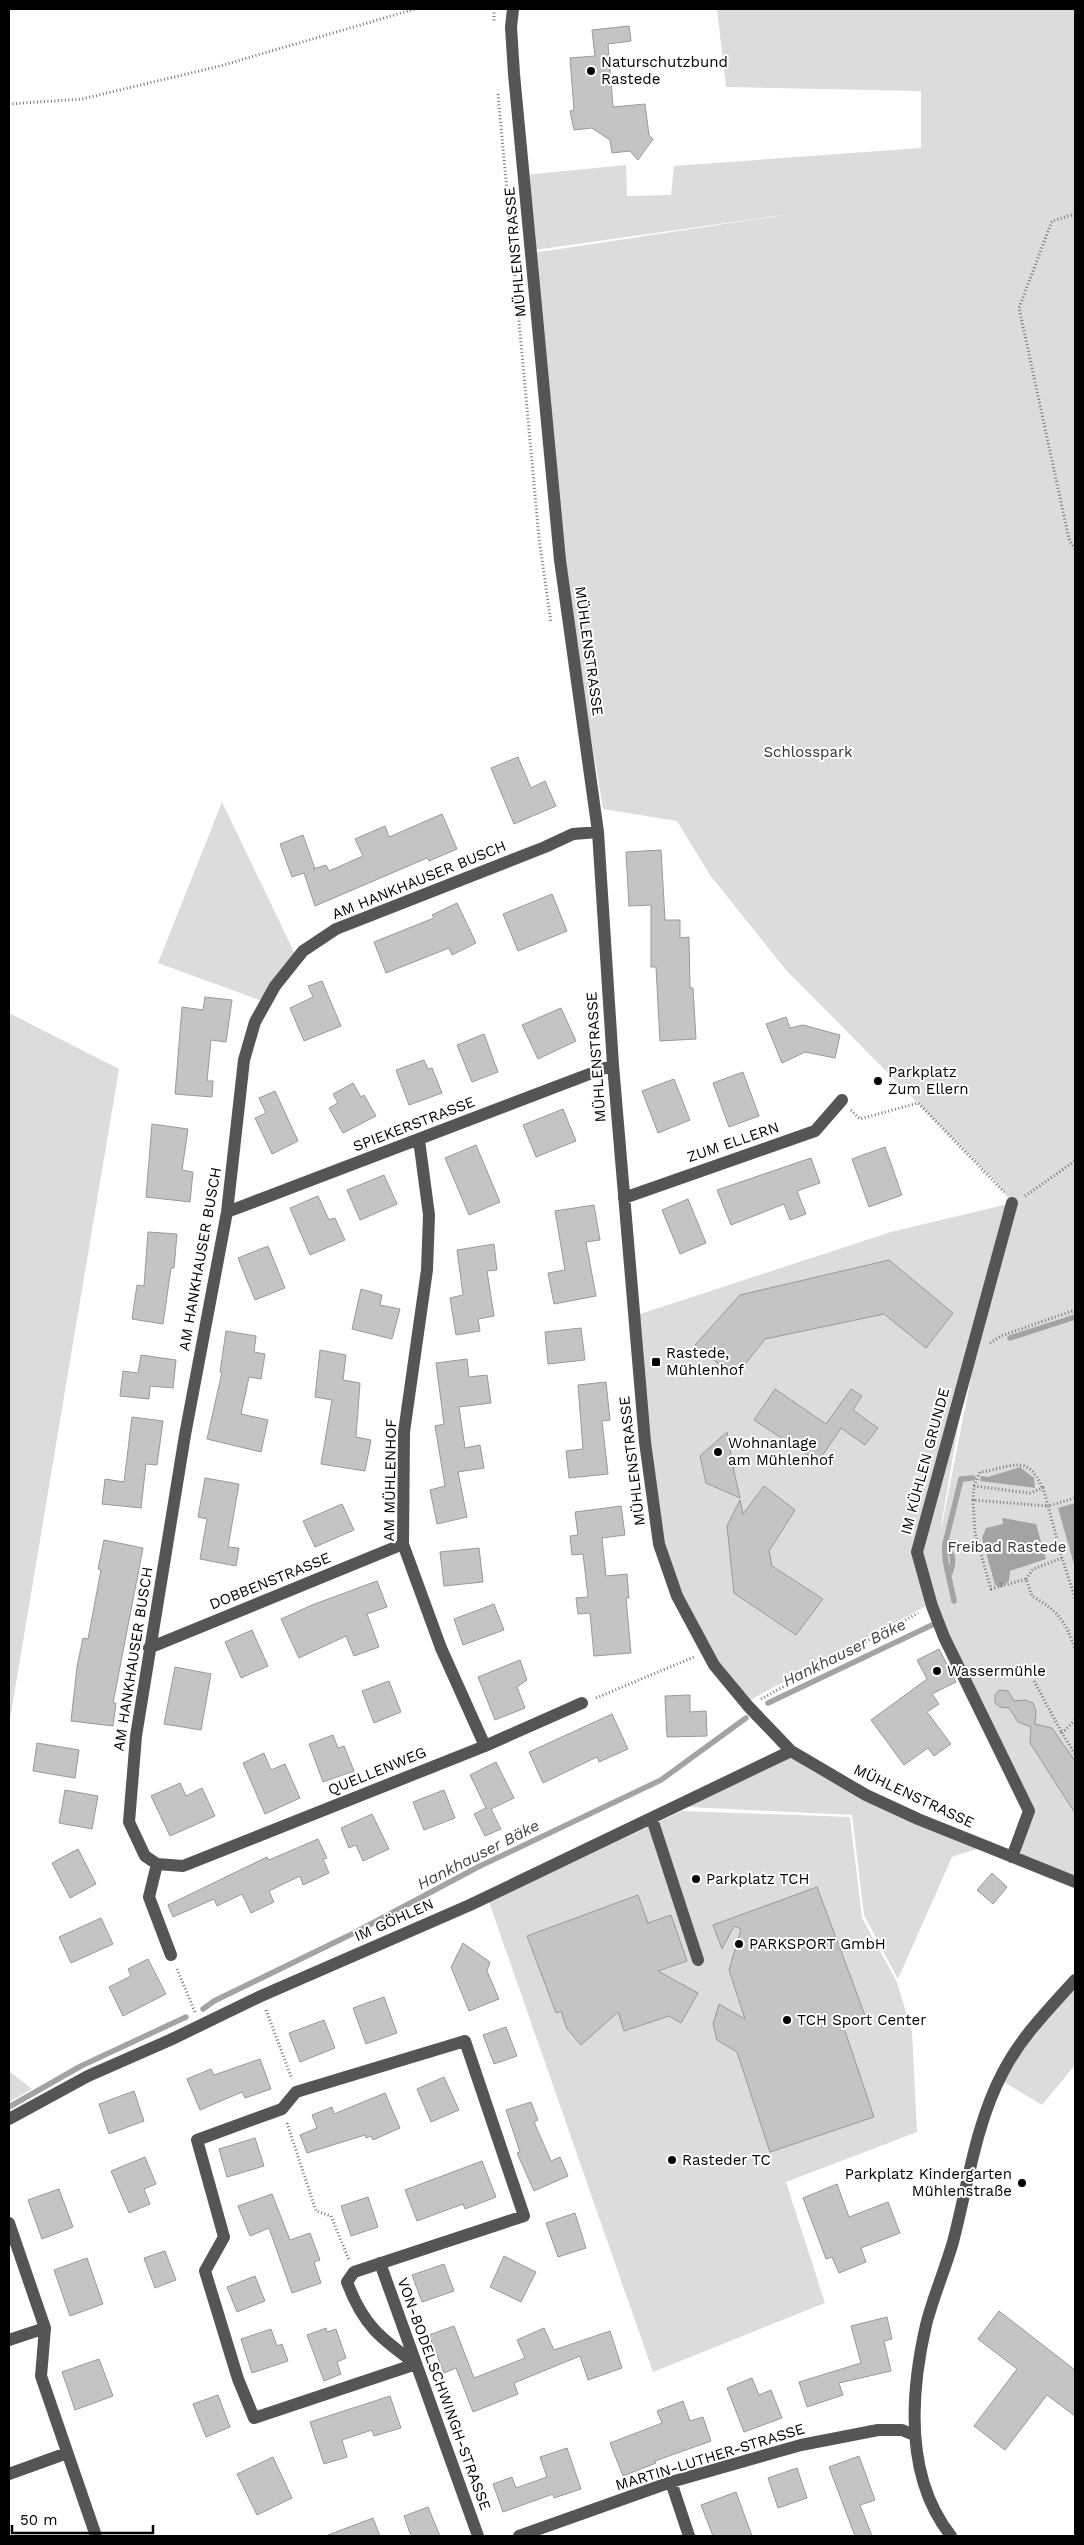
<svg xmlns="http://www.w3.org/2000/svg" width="1084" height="2545" font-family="'Work Sans',sans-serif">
<rect width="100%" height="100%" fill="#fff"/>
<path fill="#dcdcdc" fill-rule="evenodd" d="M717,9H1075V1879L1017,1856L1033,1812L930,1604L750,1700L714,1665L659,1544L634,1316L891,1232L1012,1203L997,1183L786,970L710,875L677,821L603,809L558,538L533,253L791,214L534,250L524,175L626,165L627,196L671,195L674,166L921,148V91L726,87ZM974,1362L942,1525L941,1526L969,1363Z
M222,802L297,958L265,1002L158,963Z
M9,1013L119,1069L9,1725Z
M791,1757L979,1848L952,1857L898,1979L864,1915L852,1815L688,1807Z
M682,1811L850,1817L862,1918L897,1982L912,2032L917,2132L786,2182L825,2303L653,2372L489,1902Z
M1075,1980V2065L1042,2105L999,2079Z
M9,2071L32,2089L9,2102Z"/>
<path fill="#a3a3a3" d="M1020,1467L1034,1478L1035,1488L980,1481L981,1476L988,1477Z
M1075,1503V1568L1058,1508Z
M1002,1518L1036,1524L1046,1559L1010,1571L1009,1581L1001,1587L995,1585L982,1538L986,1528L1003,1524Z"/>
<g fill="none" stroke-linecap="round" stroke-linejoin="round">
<path stroke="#a3a3a3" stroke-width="5.5" d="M1010,1338L1075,1317
M945,1544C953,1554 955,1561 950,1573
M954,1601C951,1582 943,1562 945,1544L961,1479L973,1478
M768,1703L932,1625
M203,2009L214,2001L354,1933L478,1867L661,1780L746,1718
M9,2107L81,2066L186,2017"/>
</g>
<path fill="#c4c4c4" stroke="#999" d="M629,26L631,41L608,44L613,107L645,104L649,135L653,139L638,160L630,151L612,153L610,140L592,128L574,130L570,111L574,110L570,58L595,56L592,30Z
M518,757L531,788L545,781L556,806L514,824L491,768Z
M442,814L457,849L429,861L427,858L315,906L304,873L292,877L280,844L303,835L315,869H313L326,865L329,871L363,856L355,839L385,826L389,837Z
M661,850L665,920H680V938L689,937L690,988H693L696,1039L660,1041L656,967H651V905L629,906L626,852Z
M552,894L567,931L518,951L503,914Z
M457,903L476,943L452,955L449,948L386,973L374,942L434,918L432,915Z
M322,981L341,1026L304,1041L290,1008L313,997L308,986Z
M205,997L232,1000L226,1042L211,1040L207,1081H213L212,1097L175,1094L182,1007L203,1010Z
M561,1008L576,1041L538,1059L522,1025Z
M786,1017L790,1028L803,1025L840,1035L835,1058L805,1052L782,1063L766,1024Z
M484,1034L498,1072L472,1082L457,1045Z
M424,1060L428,1069L432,1068L442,1093L409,1105L396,1070Z
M743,1072L759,1116L729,1127L713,1083Z
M674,1079L690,1120L658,1133L642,1091Z
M353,1083L361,1097L364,1095L376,1116L343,1133L329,1108L338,1103L333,1094Z
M275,1091L298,1141L272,1154L255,1118L266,1113L259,1098Z
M563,1109L576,1141L536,1157L523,1125Z
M152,1124L188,1129L182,1170L193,1172L190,1202L146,1197Z
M476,1145L500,1202L469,1215L445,1158Z
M885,1147L902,1195L869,1207L852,1159Z
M811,1158L820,1183L797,1191L806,1214L790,1220L784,1204L731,1225L717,1190Z
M384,1175L397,1204L360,1220L347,1190Z
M318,1196L329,1220L335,1218L345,1240L310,1255L290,1208Z
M688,1199L706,1243L680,1254L662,1210Z
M594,1205L600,1240L586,1242L596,1296L554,1304L548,1273L565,1270L555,1211Z
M148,1232L177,1234L174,1268H171L163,1324L132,1319L137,1285L144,1286Z
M494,1244L497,1270L487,1271L494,1316L478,1319L480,1331L456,1335L450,1298L463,1295L457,1250Z
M268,1246L285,1288L255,1300L238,1258Z
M889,1260L953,1313L926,1348L884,1314L765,1339L735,1377L695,1345L740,1295Z
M361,1289L382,1295L380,1305L400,1309L392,1339L352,1329Z
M581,1328L585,1360L548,1364L545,1332Z
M226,1331L256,1336L254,1352L265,1354L261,1379L249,1377L241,1414L268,1420L261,1452L207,1439L222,1372H220Z
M320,1350L346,1355L343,1380L360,1383L356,1437L371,1440L365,1471L321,1464L332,1400L315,1397Z
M141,1355L176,1360L173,1388L150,1386L149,1399L120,1396L123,1371L138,1373Z
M467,1359L469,1377L487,1375L491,1403L459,1407L465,1448L480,1445L484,1468L458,1472L467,1517L437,1524L430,1490L445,1486L435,1426L444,1424L436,1363Z
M606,1382L610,1420L602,1421L608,1474L569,1478L566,1451L583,1449L578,1385Z
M775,1389L826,1424L851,1389L862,1396L853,1410L878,1428L865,1445L841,1428L818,1462L754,1420Z
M132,1417L163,1421L157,1465L146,1464L141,1508L102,1504L105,1479L124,1482Z
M727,1432L734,1471L740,1498L706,1483L700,1456Z
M205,1478L239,1484L228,1547L239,1548L236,1566L200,1559L207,1519L198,1517Z
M764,1486L795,1510L769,1551L772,1566L823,1599L796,1635L734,1593L727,1526L740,1500L743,1514Z
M342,1504L354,1530L315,1547L303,1521Z
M621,1506L625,1535L602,1538L606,1576L627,1574L629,1598H626L631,1653L594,1656L590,1613L578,1614L576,1598L588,1597L583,1554L572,1555L570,1536L578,1535L575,1512Z
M104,1540L143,1548L113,1703H116L113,1726L71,1721L77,1667L83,1638L88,1639L101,1570L98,1569Z
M479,1548L483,1582L444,1586L440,1552Z
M377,1581L387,1607L367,1614L379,1647L354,1656L346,1636L299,1658L281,1619L312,1605Z
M494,1604L504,1630L463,1645L454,1619Z
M252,1630L268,1666L241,1678L225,1642Z
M939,1649L956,1682L932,1694L939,1704L927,1712L951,1744L934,1756L928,1748L904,1765L871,1720L927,1679L917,1660Z
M520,1660L527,1680L517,1687L525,1708L495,1720L478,1677Z
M175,1667L211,1674L201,1730L164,1724Z
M389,1681L401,1712L374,1723L362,1691Z
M999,1690L1008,1691L1014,1701L1025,1700L1033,1703L1036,1711L1035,1724L1052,1728L1075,1761V1813L1030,1743L1031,1727L1018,1722L1009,1708L1000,1707L995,1703V1695Z
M690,1695V1712L706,1711L707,1736L667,1737L665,1696Z
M612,1714L628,1749L599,1762L597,1757L543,1783L529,1752Z
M333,1735L338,1748L344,1746L354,1771L323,1782L309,1744Z
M37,1743L79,1750L75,1778L33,1771Z
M264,1753L271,1770L285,1764L300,1798L265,1814L243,1763Z
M496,1762L514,1798L491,1809L501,1829L485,1836L474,1814L486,1808L470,1775Z
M180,1783L186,1796L202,1788L215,1816L170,1836L151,1796Z
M65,1790L98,1796L92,1829L59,1823Z
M444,1790L455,1818L424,1830L413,1802Z
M372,1814L389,1849L363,1861L356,1845L349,1848L341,1828Z
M318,1839L327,1858L323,1859L329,1873L303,1885L300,1876L269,1891L274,1902L251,1913L242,1894L217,1906L214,1899L173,1917L168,1905L267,1857L269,1860Z
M78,1849L96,1884L70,1898L52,1863Z
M992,1873L1007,1887L993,1904L977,1890Z
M817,1887L866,2018L843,2025L874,2117L770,2152L737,2052L717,2040L713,2024L719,2004L745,2019L729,1970L741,1929L734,1926L722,1949L713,1925Z
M638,1895L648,1923L671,1915L687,1961L658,1971L698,1993L681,2023L669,2016L624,2031L618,2012L581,2045L567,2029L561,2011L556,2013L527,1936Z
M101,1918L113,1944L71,1963L59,1937Z
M463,1943L490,1962L487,1971L499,1999L469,2011L451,1967Z
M148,1959L166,1994L123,2016L109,1987L131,1976L128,1969Z
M384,1997L397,2033L366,2044L353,2008Z
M324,2020L335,2048L300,2062L289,2033Z
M506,2027L517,2056L494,2064L483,2035Z
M260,2059L271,2089L245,2098L242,2092L200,2110L187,2079L211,2069L214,2075Z
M444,2077L459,2110L431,2122L417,2089Z
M134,2091L144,2121L109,2134L99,2104Z
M385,2093L400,2128L373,2140L371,2136L366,2138L365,2135L307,2153L300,2135L317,2128L312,2115L332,2107L334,2114Z
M531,2102L538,2120L534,2122L551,2161L560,2157L568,2176L534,2191L517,2153L520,2152L506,2110Z
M255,2138L264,2166L227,2177L219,2149Z
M145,2157L156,2184L144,2189L150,2204L129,2213L111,2171Z
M482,2161L496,2197L465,2209L463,2204L417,2221L405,2190Z
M837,2184L849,2217L888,2202L900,2233L861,2248L866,2262L839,2273L832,2257L826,2259L803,2198Z
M59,2189L73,2227L42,2239L28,2200Z
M272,2194L290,2240L310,2233L320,2260L314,2262L321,2283L292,2293L269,2228L250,2236L238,2206Z
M368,2197L378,2227L351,2236L341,2206Z
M575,2213L586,2248L558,2257L546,2223Z
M165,2251L176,2280L155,2288L144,2258Z
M504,2256L536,2272L521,2302L490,2287Z
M87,2258L103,2304L70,2316L54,2270Z
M444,2264L454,2291L422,2302L412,2275Z
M255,2276L265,2301L237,2312L227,2287Z
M999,2311L1075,2370V2416L1047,2395L1005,2450L974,2426L1017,2369L978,2339Z
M887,2317L892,2339L884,2341L891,2371L839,2383L843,2395L807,2407L799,2382L861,2363L851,2326Z
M454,2326L474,2378L525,2358L517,2340L544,2328L554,2350L610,2331L622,2368L588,2380L580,2356L514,2383L518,2394L473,2412L456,2368L444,2373L429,2335Z
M326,2328L327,2332L336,2329L346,2358L337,2362L341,2374L324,2381L307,2335Z
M271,2329L277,2346L282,2344L288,2361L252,2373L241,2339Z
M99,2359L113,2396L75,2410L62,2372Z
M752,2378L759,2395L771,2390L782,2418L744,2432L727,2388Z
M218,2395L230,2427L206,2437L193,2404Z
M390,2396L401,2428L374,2436L372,2430L342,2440L347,2457L324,2464L310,2422Z
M683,2401L690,2421L703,2417L711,2441L655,2461L656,2463L623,2476L610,2443L662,2423L657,2411Z
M567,2448L581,2489L554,2498L553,2494L503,2512L493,2484L512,2477L516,2488L547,2477L540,2457Z
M859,2456L875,2500L860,2505L872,2536H855L829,2467Z
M273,2457L292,2498L257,2515L237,2474Z
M797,2468L807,2498L778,2508L768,2478Z
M736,2492L752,2536H713L701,2505Z
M428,2507L440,2536H411L404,2516Z
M373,2518L380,2536H328V2535Z"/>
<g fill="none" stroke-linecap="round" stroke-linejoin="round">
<path stroke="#777" stroke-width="3" stroke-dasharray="1 2.5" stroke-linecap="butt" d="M494,9V23
M498,94L539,538L551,623
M9,104L82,99L220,66L415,9
M1075,214L1052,221L1019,308L1069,539L1075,549
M851,1110L860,1119L918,1103L1004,1192
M1025,1196L1075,1161
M990,1343L1001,1336L1075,1310
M974,1486L980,1472C1009,1469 1028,1451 1042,1488
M973,1500L974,1486L1030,1493L1043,1488L1048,1506L973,1500L975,1533L991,1589L1026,1579L1032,1596C1058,1611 1065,1620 1075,1649
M1062,1558L1048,1506L1075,1498
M1026,1579L1033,1569L1062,1558L1075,1598
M1001,1587V1582
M1034,1681L1062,1733
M596,1698L694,1657
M761,1699L918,1613
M1075,1720L1062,1733L1075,1754
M177,1969L195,2012
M266,2010L292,2079
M287,2123L316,2211L331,2216L349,2260"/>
<path stroke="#555" stroke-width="12" d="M513,9L511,27L514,74L560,560L598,832L613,1065L645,1442L659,1544L677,1596L714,1665L748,1706L791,1751L866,1795L918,1819L1075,1882
M419,1140L429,1215L427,1270L404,1432L403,1544L441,1648L485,1746
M624,1198L815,1131L842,1100
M1012,1203L917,1552L932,1606L944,1637L1029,1811L1012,1857
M227,1212L613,1065
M149,1648L403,1544
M582,1703L485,1746L183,1866L157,1864L145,1856L129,1822L136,1736L185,1435L227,1212L244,1060L255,1022L275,986L303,951L336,929L545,847L573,834L598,832
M652,1819L698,1960
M157,1864L149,1897L171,1955
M465,2041L524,2216L354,2272L347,2282C363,2325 380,2338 416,2364L254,2418L238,2379L205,2271L224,2237L197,2140L282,2109L296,2092Z
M9,2119L88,2076L170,2040L261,1996L470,1905L791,1751
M9,2223L45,2328L41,2376L96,2536
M380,2263L478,2536
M9,2340L45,2328
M9,2474L67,2453
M671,2482L689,2536
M519,2536L671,2482L801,2445L878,2430H902L914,2435
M951,2536C905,2478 910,2395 926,2325C933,2297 945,2270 953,2242C968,2185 975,2125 1003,2072C1021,2037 1049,2009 1075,1980"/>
</g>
<g fill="#000" stroke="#fff" stroke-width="2">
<circle cx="591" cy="71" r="5"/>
<circle cx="878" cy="1081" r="5"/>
<rect x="651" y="1357" width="10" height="10" rx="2.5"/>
<circle cx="718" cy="1452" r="5"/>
<circle cx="937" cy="1671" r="5"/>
<circle cx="696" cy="1879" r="5"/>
<circle cx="739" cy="1944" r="5"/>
<circle cx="787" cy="2020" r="5"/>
<circle cx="672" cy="2160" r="5"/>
<circle cx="1022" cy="2183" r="5"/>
</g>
<g text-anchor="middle" stroke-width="4" stroke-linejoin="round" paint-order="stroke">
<g font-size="15" fill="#000" stroke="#fff" text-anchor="start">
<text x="601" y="67">Naturschutzbund<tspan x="601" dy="17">Rastede</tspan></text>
<text x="888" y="1077">Parkplatz<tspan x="888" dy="17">Zum Ellern</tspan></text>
<text x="666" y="1358">Rastede,<tspan x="666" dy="17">Mühlenhof</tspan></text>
<text x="728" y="1448">Wohnanlage<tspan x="728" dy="17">am Mühlenhof</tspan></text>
<text x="947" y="1676">Wassermühle</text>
<text x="706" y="1884">Parkplatz TCH</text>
<text x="749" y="1949">PARKSPORT GmbH</text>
<text x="797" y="2025">TCH Sport Center</text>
<text x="682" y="2165">Rasteder TC</text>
<text x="1012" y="2179" text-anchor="end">Parkplatz Kindergarten<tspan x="1012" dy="17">Mühlenstraße</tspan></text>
</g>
<g font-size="15" fill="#000" stroke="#fff">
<text transform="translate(515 252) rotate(-95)" y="5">MÜHLENSTRASSE</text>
<text transform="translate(589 651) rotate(82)" y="5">MÜHLENSTRASSE</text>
<text transform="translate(419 880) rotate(-22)" y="5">AM HANKHAUSER BUSCH</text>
<text transform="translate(596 1057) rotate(-94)" y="5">MÜHLENSTRASSE</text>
<text transform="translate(414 1124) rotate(-21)" y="5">SPIEKERSTRASSE</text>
<text transform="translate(733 1142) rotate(-19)" y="5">ZUM ELLERN</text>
<text transform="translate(200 1259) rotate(-80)" y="5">AM HANKHAUSER BUSCH</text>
<text transform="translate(632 1461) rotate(-97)" y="5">MÜHLENSTRASSE</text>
<text transform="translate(925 1461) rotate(-75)" y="5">IM KÜHLEN GRUNDE</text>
<text transform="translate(390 1480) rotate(-89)" y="5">AM MÜHLENHOF</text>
<text transform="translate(270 1581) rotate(-22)" y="5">DOBBENSTRASSE</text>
<text transform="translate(133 1659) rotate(-81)" y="5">AM HANKHAUSER BUSCH</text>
<text transform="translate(377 1771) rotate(-22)" y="5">QUELLENWEG</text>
<text transform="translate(914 1796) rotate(25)" y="5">MÜHLENSTRASSE</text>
<text transform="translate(394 1920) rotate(-24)" y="5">IM GÖHLEN</text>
<text transform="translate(444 2394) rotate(70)" y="5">VON-BODELSCHWINGH-STRASSE</text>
<text transform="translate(710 2457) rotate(-17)" y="5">MARTIN-LUTHER-STRASSE</text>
</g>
<g font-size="15" fill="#333" stroke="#fff">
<text x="808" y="757">Schlosspark</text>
<text x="1007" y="1552">Freibad Rastede</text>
</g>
<g font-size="16" font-style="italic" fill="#444" stroke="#fff">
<text transform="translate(844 1652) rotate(-26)" y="6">Hankhauser Bäke</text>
<text transform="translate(478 1854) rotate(-27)" y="6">Hankhauser Bäke</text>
</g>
</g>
<rect width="1084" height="2545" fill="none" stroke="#000000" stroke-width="20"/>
<path d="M12 2525v8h141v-8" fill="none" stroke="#000000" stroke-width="2.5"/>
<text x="20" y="2525" font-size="15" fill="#000000" stroke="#ffffff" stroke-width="4" paint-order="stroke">50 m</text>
</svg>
